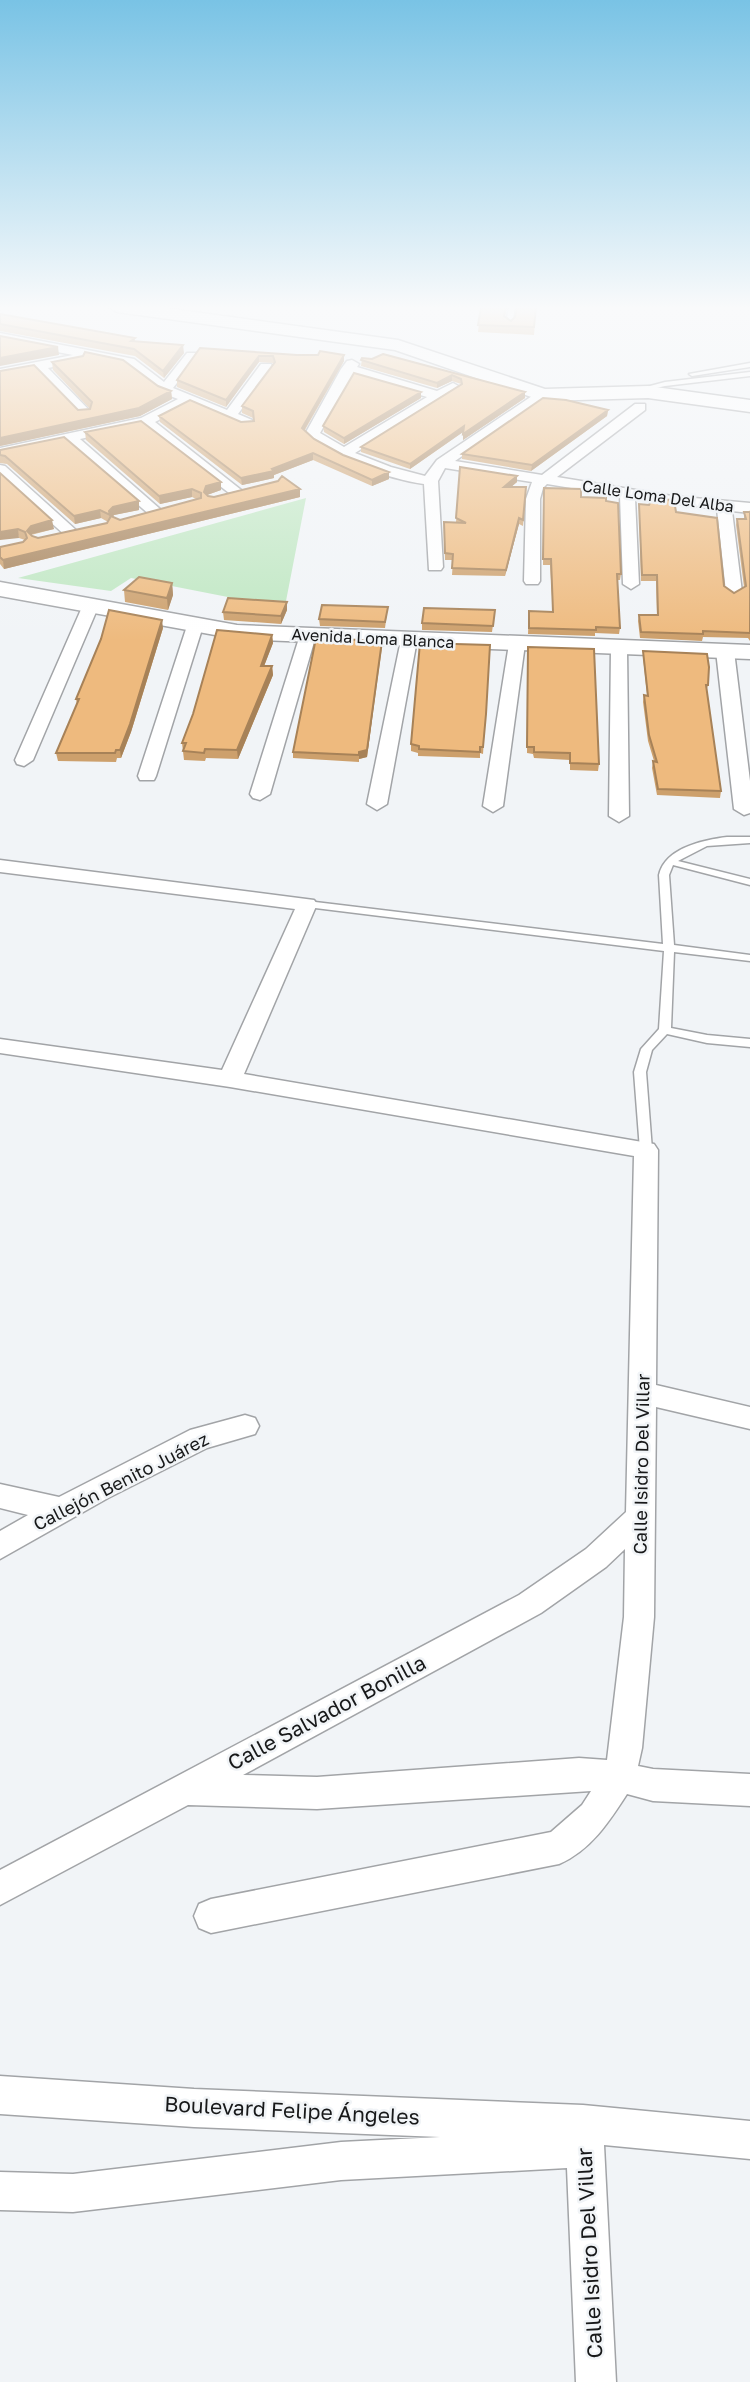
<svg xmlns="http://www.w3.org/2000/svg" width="750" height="2382" font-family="'Golos Text',sans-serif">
<rect width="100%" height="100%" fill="#f1f4f7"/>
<path fill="#bfe7c2" d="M306,498L286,601L238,599L131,578L111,591L18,578Z"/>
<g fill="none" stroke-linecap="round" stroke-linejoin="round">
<defs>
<path id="lane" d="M509,307H515L512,324L509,326L506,324Z
M750,363V367L692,376L689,374Z
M750,372V376L665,386L638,392L635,390L665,382Z
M727,837H750V843L707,846L678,861L750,879V885L673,865L669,875L674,945L750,955V961L674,952L671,1028L707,1035L750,1039V1047L707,1043L667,1034L652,1050L646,1072L652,1150L646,1154L640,1150L634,1072L641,1049L659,1029L664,951L307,907L302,904L307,901L663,944L659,875C665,848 703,840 727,837Z"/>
<path id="street" d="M0,333L134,359L164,382L187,353H197L198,356L173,388L227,410L261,364H271L273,367L238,414L252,420V426H242L190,404L155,422L245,493L243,496H233L142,426L80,439L160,509L163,512L155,517L150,515L66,442L0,456V448L141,418L178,399L160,392L125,365L84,357L83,361L48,368L91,412L89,415H79L36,370L0,377V369L73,355L0,341Z
M352,360L359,364L357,367L437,391L453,383L460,387L355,453L391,467L425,476L437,460L538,392H548L550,395L455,461L542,475L635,404H645V410L557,477L672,496L750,503V513L732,511L742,592L734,597L726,592L717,509L635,498L639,584L631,589L623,584L620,496L547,484L543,488L540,499V581L538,584H526L524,581L526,499L532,482L445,468L438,481L443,567L441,570H429L424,484C390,479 328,459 305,434L341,369L347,361ZM353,375L427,397L344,447L320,433Z
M0,465L5,466L76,530L79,533L76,536H66L0,477Z
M91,600L99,605L33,760L24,766L17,764L15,760L83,605Z
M195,621L203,626L156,776L154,780H140L138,776L187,626Z
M308,630L316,635L270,794L260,800L253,798L250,794L300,635Z
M409,635L417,640L387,804L377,810L367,804L401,640Z
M517,639L525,644L503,806L493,812L483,806L509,644Z
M619,643L627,648L629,816L619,822L609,816L611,648Z
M725,646L734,651L750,781V813L744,815L734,809L716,651Z
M0,860L314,900L317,904L244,1074L654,1144L658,1150L656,1385L750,1407V1429L656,1407L654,1617L642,1748L638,1766L653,1769L750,1774V1806L653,1801L627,1794C609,1822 590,1851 559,1864L211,1933L199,1928L194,1916L199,1904L211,1899L551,1832L582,1805L591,1791L317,1809L188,1805L0,1905V1870L519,1595L586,1549L626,1512L634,1156L230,1087L0,1053V1039L222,1070L295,909L0,872ZM625,1549L624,1617L607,1760L579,1758L317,1777L243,1775L541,1613L606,1567Z
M245,1415L255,1418L259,1426L255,1434L207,1448L108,1498L0,1559V1531L28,1515L0,1508V1484L59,1497L190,1430Z
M0,2076L194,2089L583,2105L750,2121V2159L604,2145L616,2382H576L567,2168L341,2180L73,2212L0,2210V2172L73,2174L341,2142L440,2137L194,2127L0,2114Z"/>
<path id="secondary" d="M108,307H158L398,340L545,389L648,386L750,400V412L648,398L543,401L395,350L117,312Z
M0,582L237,625L750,645V659L237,639L0,596Z"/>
</defs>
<use href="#lane" stroke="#a2a4a7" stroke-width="3"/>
<use href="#street" stroke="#a2a4a7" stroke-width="3"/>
<use href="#secondary" stroke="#a2a4a7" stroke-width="3"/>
<use href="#lane" fill="#fff" fill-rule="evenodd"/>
<use href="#street" fill="#fff" fill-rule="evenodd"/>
<use href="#secondary" fill="#fff" fill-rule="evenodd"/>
</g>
<path fill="#cda06c" d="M481,307H507L505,317L511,321L536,307L534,335L478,332Z
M0,314L135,338V341L184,353L164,378L135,356L0,331Z
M200,348L297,355H344V361L305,430L314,439L343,455L389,479L372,486L313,460L274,475V478L242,485L160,422L159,416L241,422L253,421V418L242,413V406L274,364L273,363L259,362L226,407L177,387V380Z
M383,354L525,398L463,440V432L410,469L361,452V447L461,384L452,381L437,388L361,366L362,358L372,359Z
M52,362L158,386L171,391L172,399L140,416L0,446V371L78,410L90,409L53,370Z
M421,398L344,444L324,432L323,426Z
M608,410L607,416L531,471L462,459V454Z
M85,432L221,482V490L207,495L208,496L214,497H300L4,569L0,564V547L23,542L25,540L19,538L0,473L54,529L31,535L38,538L107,523L108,522L101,518L75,524L7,464L0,463V450L139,501V510L114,515L113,517L120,520L196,499L192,497L160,504L86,440Z
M460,467L517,482L511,487H526L523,526L519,524L505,576L452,575L453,560H445L444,522H456Z
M544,488L581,497L621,574L620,580H617L620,628L619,634L595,633V636L528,634L529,611L553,612L550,565H543Z
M639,504L676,512L724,586L734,593L744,587L736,525L737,519H744V512H749L750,510V641L748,638L703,637L702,641L640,638L638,621L639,615H657L656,581H641Z
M172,583L173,595L168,610L125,602L124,590Z
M287,602V610L281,624L224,620L223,612Z
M495,610L492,632L422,630V623Z
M387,613L385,628L320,626L319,619Z
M163,628L131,732L121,758H117L116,762L58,761L56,753L77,704L76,699Z
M272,635L273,643L264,666H272L273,675L238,759L206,758L205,761L184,760L182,743Z
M490,645L483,754L480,753V758L418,756V753L411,751V744Z
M382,647L367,757L359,759V762L293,758V752Z
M643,651L708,685L706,691L721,791L720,798L657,795L652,768L653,761H654L648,741L643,702L644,695H647L643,657Z
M528,653L599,764L598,771L570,770V760L534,758L533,754L527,753Z"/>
<path fill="#a78258" d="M183,345L184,353L164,378L163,371Z
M58,347L59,355L0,366V358Z
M344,355V361L302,434V428Z
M259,356V362L226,407V400Z
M452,375V381L437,388V383Z
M171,391L172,399L140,416L0,446V438Z
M421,392V398L344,444V438Z
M525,392V398L463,440V434Z
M608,410L607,416L531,471L532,465Z
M464,426L463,432L410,469V464Z
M313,453V460L274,475V478L242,485L241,478L272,469Z
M389,472V479L372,486V480Z
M517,476V482L504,493V487Z
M221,482V490L207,495L204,492L206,486Z
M192,489V497L160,504L159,496Z
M300,489V497L4,569L3,560Z
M139,501V510L114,515L110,519L109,511L113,507Z
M100,510L101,518L75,524L74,516Z
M519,518V524L505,576L506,570Z
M52,520L54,529L32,534L28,539L27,531L31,526Z
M18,529L19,538L0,540V532Z
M172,583L173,595L168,610L167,598Z
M287,602V610L281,624V616Z
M162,620L163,628L131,732L121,758L120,750Z
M272,635L273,643L261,674V666Z
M382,641L367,757L359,759V762V755Z
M272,666L273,675L238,759L237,750Z"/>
<path fill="#eeba7e" stroke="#a78258" stroke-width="2" d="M481,307H506L504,316L511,321L515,317L517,307H536L534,327L478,325Z
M0,314L135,338L131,341L183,345L163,371L134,349L0,324Z
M0,336L58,347L0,358Z
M200,348L297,355H318L320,351L344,355L302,428L314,439L343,455L389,472L372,480L313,453L272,469L274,471L241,478L159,416L190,400L241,422L254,421L253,411L242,406L275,362L273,356H259L226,400L177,380Z
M85,352L123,360L158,386L171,391L139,408L0,438V371L34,365L78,410L90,409L92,402L52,362L83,356Z
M383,354L525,392L463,434L464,426L410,464L361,447L462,384L461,379L452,375L437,383L361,360L362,358L372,359Z
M354,373L421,392L344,438L323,426Z
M543,398L566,400L608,410L532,465L462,454Z
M141,421L221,482L206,486L204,492L208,496L214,497L278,481L282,476L300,489L3,560L0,557V547L23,542L27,538L25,532L18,529L0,532V473L52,520L31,526L27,531L32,536L38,538L107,523L111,516L120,520L201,498V493L192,489L159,496L85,432Z
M64,437L139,501L113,507L109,511L110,515L100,510L74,516L5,456L0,455V450Z
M460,467L517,476L504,487H526L523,520L519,518L506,570L452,568L453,554L445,553L444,522L466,523L456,518Z
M544,488L581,489V497L606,498V501L618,503L621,574H617L620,628L596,627V630L529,628V611L553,612L551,559H543Z
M652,499L674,500L676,512L717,518L724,586L734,593L746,586L737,519H746L744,512H750V633L703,631V634L641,632L639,615H658L657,575H642L639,504L649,505Z
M139,577L172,583L167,598L124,590Z
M228,598L287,602L281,616L223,612Z
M322,605L388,607L385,622L319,619Z
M424,608L495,610L493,626L422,623Z
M109,610L162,620L130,724L120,750H116L115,753H56L79,699H76L101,639Z
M217,630L272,635L261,666H272L237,750L205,749L204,753L183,751L186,743H182L193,714Z
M316,638L382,641L367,750L359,752V755L293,752Z
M420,643L490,645L486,714L483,747H480V752L419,749V746L411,744Z
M528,647L594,649L599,764L570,763V753L534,752V747H527Z
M643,651L707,654L709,667L708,685H706L721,791L658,789L653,761L657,762L649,735L644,695L648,696Z"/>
<linearGradient id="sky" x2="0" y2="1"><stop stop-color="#79c3e5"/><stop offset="0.48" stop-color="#f9fafb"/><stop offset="1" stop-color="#f9fafb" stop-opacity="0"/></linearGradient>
<rect width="750" height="641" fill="url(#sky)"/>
<g text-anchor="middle" stroke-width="5" stroke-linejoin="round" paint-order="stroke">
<g font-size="16" fill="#171819" stroke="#f1f4f7">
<text transform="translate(658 496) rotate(8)" y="6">Calle Loma Del Alba</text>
<text transform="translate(373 638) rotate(3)" y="6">Avenida Loma Blanca</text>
</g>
<g font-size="18" fill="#171819" stroke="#f1f4f7">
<text transform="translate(642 1464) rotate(-89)" y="6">Calle Isidro Del Villar</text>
<text transform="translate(121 1482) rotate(-27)" y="6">Callejón Benito Juárez</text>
</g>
<g font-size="21" fill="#171819" stroke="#f1f4f7">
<text transform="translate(327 1713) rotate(-28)" y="7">Calle Salvador Bonilla</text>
<text transform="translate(292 2111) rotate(3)" y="7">Boulevard Felipe Ángeles</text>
<text transform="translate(590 2253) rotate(-93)" y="7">Calle Isidro Del Villar</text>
</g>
</g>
</svg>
